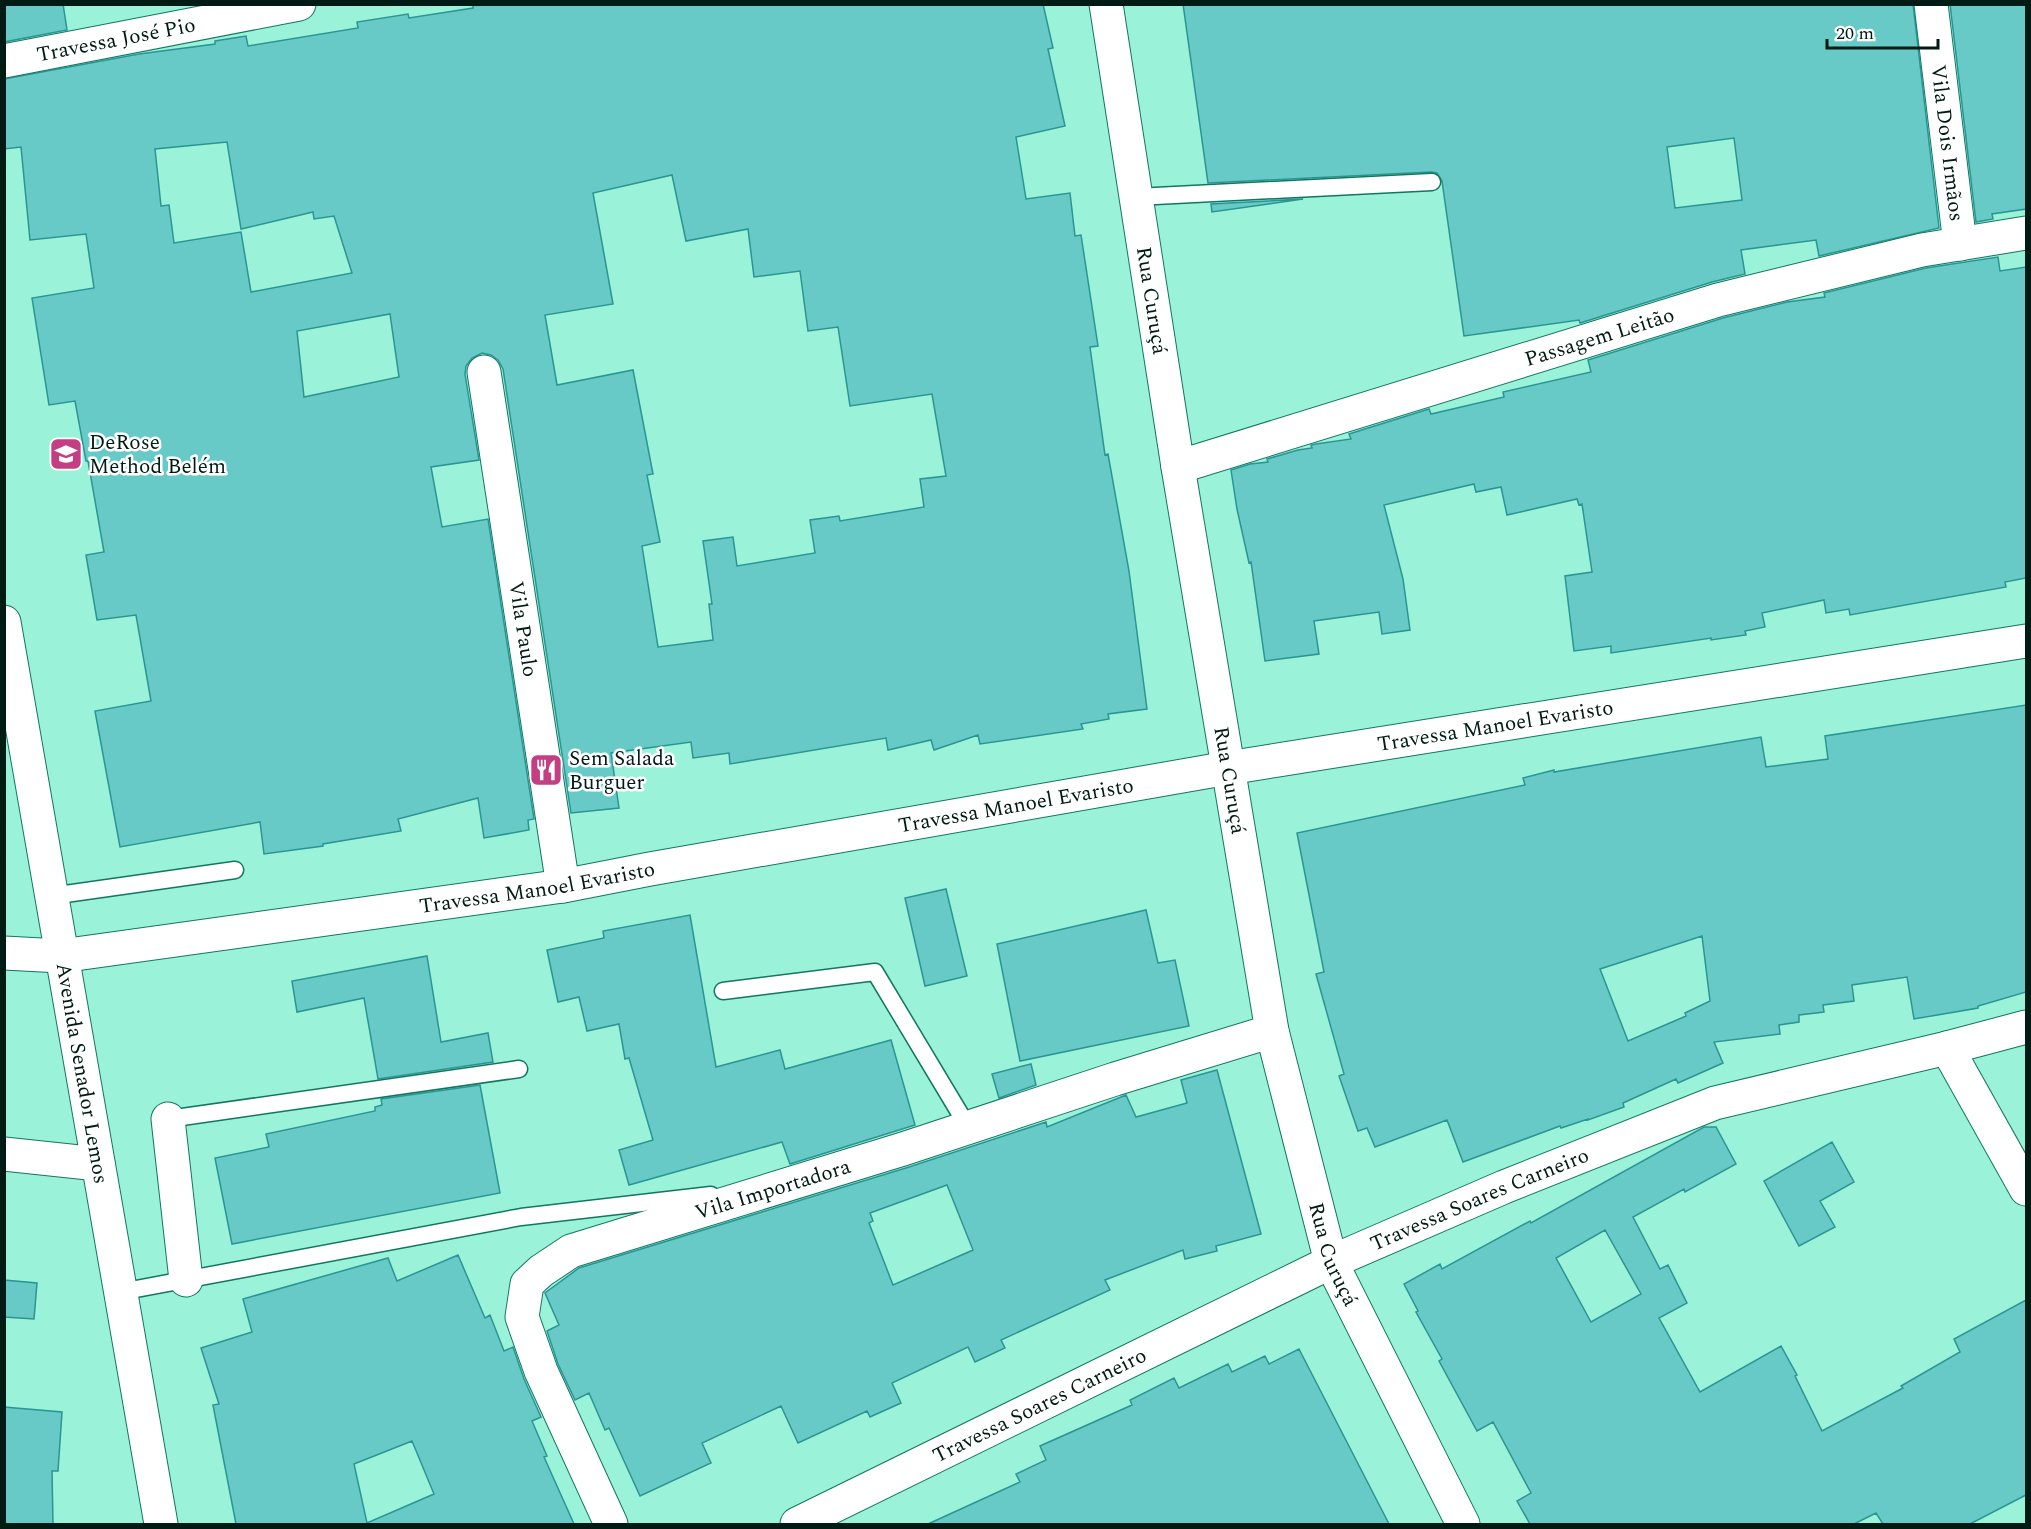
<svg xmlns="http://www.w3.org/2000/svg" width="2031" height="1529" font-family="Spectral,serif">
<rect width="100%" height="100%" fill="#9af2d8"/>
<path fill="#67cac7" stroke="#2a9593" stroke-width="1.5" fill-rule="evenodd" d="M4,4H63L67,30L4,42Z
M473,4H1043L1053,48L1048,49L1065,126L1016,137L1026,199L1070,193L1075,236L1081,235L1098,346L1090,347L1105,455L1108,454L1129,571L1147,709L1108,714L1109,719L1081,724L1083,729L980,744L978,735L934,750L931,740L888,750L886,738L730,764L729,753L693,758L691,742L611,753L619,808L571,813L503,369L498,360L491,355L482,353L472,358L466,366L465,374L479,460L431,467L442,527L488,519L534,819L528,820L529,830L484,838L478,798L398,819L401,831L323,844V846L264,854L260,822L120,847L95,711L151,701L136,615L97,620L86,555L104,552L88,461H86L75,401L49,405L32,298L94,288L86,234L30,240L21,147L4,149V79L139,54L215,44V41L246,36L248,46L358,28L357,22L408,14L409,18L473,8ZM227,142L241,229L313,212L314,219L334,216L352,273L251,292L241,232L174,243L169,205L161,206L155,149ZM672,175L686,241L748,229L754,277L800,271L808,331L838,327L850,406L932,394L946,476L920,479L924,507L840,521L839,516L810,520L815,553L737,566L733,537L703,541L712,604H709L713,640L658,647L642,546L660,542L647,475L653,474L633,370L557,385L545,315L613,304L593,193ZM390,314L399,377L304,397L297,331Z
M1183,4H1913L1939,228L1819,256L1816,240L1741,250L1745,274L1712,282L1580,323L1579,320L1464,336L1442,181L1437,173L1431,172L1208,183ZM1734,138L1742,200L1675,208L1667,147Z
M1950,4H2026V209L1992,214L1993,219L1976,222Z
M1303,199L1212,212L1211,204Z
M1998,257L2000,271L2026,267V578L2005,582L2006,587L1850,615L1849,609L1826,613L1824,600L1762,613L1765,627L1745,631L1746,635L1711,640V638L1611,653V646L1574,651L1565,576L1592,572L1582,504L1579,505L1577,499L1507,515L1501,487L1476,492L1474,484L1384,505L1403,579L1410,630L1382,634L1379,612L1314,621L1319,654L1265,661L1251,562L1249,563L1237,509L1231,470L1250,464L1268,462L1267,459L1298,450L1312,448L1311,445L1316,444L1351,439L1349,434L1429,409L1431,414L1504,397L1503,392L1591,372L1588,360L1723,318L1787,302L1825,297L1824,293L1926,268Z
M2026,705V992L1978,1006V1008L1914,1019L1907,977L1852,985L1854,1001L1823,1005L1824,1012L1799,1015V1022L1779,1025L1780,1034L1714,1042L1723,1063L1678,1083L1676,1079L1623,1103L1624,1107L1588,1120V1119L1561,1128L1560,1126L1463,1162L1447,1120L1375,1147L1367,1128L1358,1131L1339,1076L1344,1074L1316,974L1324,972L1297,833L1525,785L1523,778L1554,770V772L1761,737L1766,767L1828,759L1825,736ZM1702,936L1710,1001L1685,1013L1686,1016L1628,1041L1600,969Z
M946,889L967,976L925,986L905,898Z
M1146,910L1158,963L1175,960L1189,1026L1020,1061L997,944Z
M690,915L716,1067L780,1050L785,1069L891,1040L915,1125L790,1164L782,1142L629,1185L619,1150L653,1140L629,1058L625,1059L619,1024L587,1031L579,997L558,1002L547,950L604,938L603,931Z
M427,956L441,1042L488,1033L493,1062L378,1079L364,998L297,1012L292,981Z
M1031,1064L1036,1085L999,1098L992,1074Z
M1217,1070L1261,1234L1216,1246L1217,1251L1185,1259L1183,1250L1105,1280L1110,1290L1001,1340L1005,1348L975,1362L968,1347L892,1383L901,1403L870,1417L867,1411L798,1443L781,1406L702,1443L711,1463L640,1496L609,1428L605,1430L589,1393L575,1400L558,1364L547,1331L559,1325L545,1293L579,1268L909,1167L1046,1122L1047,1127L1126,1095L1136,1117L1187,1103L1181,1080ZM947,1185L973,1250L893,1285L869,1223L873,1221L870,1213Z
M480,1085L500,1193L232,1244L215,1158L269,1147L266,1134L375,1111V1107L382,1105L381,1099Z
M1704,1127H1716L1736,1164L1685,1192L1684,1189L1633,1217L1660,1269L1668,1265L1687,1303L1659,1318L1700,1392L1781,1346L1797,1375L1795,1376L1822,1431L1903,1388L1901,1386L1960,1352L1954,1339L2026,1300V1495L1970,1524H1883L1876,1513L1854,1524H1530L1517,1501L1531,1493L1493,1422L1477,1431L1439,1361L1442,1359L1416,1312L1418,1311L1404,1284L1440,1264L1442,1269L1530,1221L1531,1223ZM1605,1230L1641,1294L1591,1322L1556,1258Z
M1832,1142L1854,1182L1820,1201L1835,1227L1799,1246L1764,1181Z
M458,1255L485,1318L490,1315L504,1351L513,1347L524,1379L541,1417L532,1421L547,1456L544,1457L574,1524H236L213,1405L219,1404L201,1348L252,1332L243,1299L388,1258L397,1281ZM412,1441L434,1494L367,1523L354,1464Z
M4,1280L37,1283L34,1319L4,1317Z
M1299,1349L1389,1524H928L1020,1482L1016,1474L1046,1460L1040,1446L1132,1405L1130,1400L1174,1378L1179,1388L1228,1364L1232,1372L1265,1356L1269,1364Z
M4,1407L62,1412L58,1471H52L53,1524H4Z"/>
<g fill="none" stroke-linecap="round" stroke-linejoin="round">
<defs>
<path id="lane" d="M1136,197L1432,182
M51,896L235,870
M723,991L875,972L968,1127
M168,1119L519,1069
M120,1292L521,1217L711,1195"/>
<g id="street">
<path id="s1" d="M1106,4L1178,467L1272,1031L1331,1262L1463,1524"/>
<path id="s2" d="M1931,4L1960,244"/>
<path id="s3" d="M4,61L299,4"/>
<path id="s4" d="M484,372L563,886"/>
<path id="s5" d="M1178,467L1718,300L1922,250L2026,233"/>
<path id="s6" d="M4,953L61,956L563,886L650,869L1228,768L2026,641"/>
<path d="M1947,1048L2026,1189"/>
<path d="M168,1119L186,1280"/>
<path d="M4,1154L98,1164"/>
<path id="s7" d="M611,1524L541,1371L522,1317L527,1284L541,1271L571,1251L903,1149L1115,1079L1272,1031"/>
<path id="s8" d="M797,1524L1331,1262L1504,1187L1715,1103L1947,1048L2026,1027"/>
</g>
<g id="primary">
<path id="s9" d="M4,622L161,1524"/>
</g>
</defs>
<use href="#lane" stroke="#117760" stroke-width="19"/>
<use href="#street" stroke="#117760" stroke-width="35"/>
<use href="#primary" stroke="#117760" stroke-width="35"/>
<use href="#lane" stroke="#fff" stroke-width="16"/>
<use href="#street" stroke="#fff" stroke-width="33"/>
<use href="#primary" stroke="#fff" stroke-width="33"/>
</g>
<defs>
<symbol id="university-square" viewBox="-11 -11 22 22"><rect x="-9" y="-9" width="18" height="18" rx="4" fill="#c33e82" stroke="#fff"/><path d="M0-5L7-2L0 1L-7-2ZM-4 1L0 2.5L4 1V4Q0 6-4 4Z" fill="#fff"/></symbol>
<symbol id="restaurant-square" viewBox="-11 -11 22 22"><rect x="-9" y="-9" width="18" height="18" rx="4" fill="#c33e82" stroke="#fff"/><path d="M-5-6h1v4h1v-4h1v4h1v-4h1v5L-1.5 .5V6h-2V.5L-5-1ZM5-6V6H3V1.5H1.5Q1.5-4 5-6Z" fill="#fff"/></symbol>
</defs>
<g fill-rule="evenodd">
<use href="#university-square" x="47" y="435" width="38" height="38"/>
<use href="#restaurant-square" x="527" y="751" width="38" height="38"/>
</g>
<g text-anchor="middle" stroke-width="5" stroke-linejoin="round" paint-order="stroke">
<g font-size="21" fill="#001b14" stroke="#fff">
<text dy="7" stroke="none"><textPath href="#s3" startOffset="114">Travessa José Pio</textPath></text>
<text dy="7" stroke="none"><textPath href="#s2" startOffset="140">Vila Dois Irmãos</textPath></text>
<text dy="7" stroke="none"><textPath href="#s1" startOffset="300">Rua Curuçá</textPath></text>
<text dy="7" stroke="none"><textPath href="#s5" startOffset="441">Passagem Leitão</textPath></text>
<text dy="7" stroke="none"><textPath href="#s4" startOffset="260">Vila Paulo</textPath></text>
<text dy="7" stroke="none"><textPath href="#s6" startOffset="1510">Travessa Manoel Evaristo</textPath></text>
<text dy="7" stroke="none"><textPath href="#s1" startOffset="786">Rua Curuçá</textPath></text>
<text dy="7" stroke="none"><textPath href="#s6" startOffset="1024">Travessa Manoel Evaristo</textPath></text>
<text dy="7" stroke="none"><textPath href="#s6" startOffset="538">Travessa Manoel Evaristo</textPath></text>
<text dy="7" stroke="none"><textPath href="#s9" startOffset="458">Avenida Senador Lemos</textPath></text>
<text dy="7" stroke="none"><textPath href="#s7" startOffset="525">Vila Importadora</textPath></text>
<text dy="7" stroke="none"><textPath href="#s8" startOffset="756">Travessa Soares Carneiro</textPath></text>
<text dy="7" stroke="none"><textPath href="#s1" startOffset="1272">Rua Curuçá</textPath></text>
<text dy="7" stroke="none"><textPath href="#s8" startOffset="270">Travessa Soares Carneiro</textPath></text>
</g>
<g font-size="21" fill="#001b14" stroke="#fff" text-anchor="start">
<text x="89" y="449">DeRose<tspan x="89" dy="24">Method Belém</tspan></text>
<text x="569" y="765">Sem Salada<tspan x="569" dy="24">Burguer</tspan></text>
</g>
</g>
<rect width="2031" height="1529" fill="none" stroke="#001b14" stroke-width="12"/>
<path d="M1827 39v9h111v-9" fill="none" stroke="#001b14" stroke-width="3"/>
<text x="1836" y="39" font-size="18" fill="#001b14" stroke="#ffffff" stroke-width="4.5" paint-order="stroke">20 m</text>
</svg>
